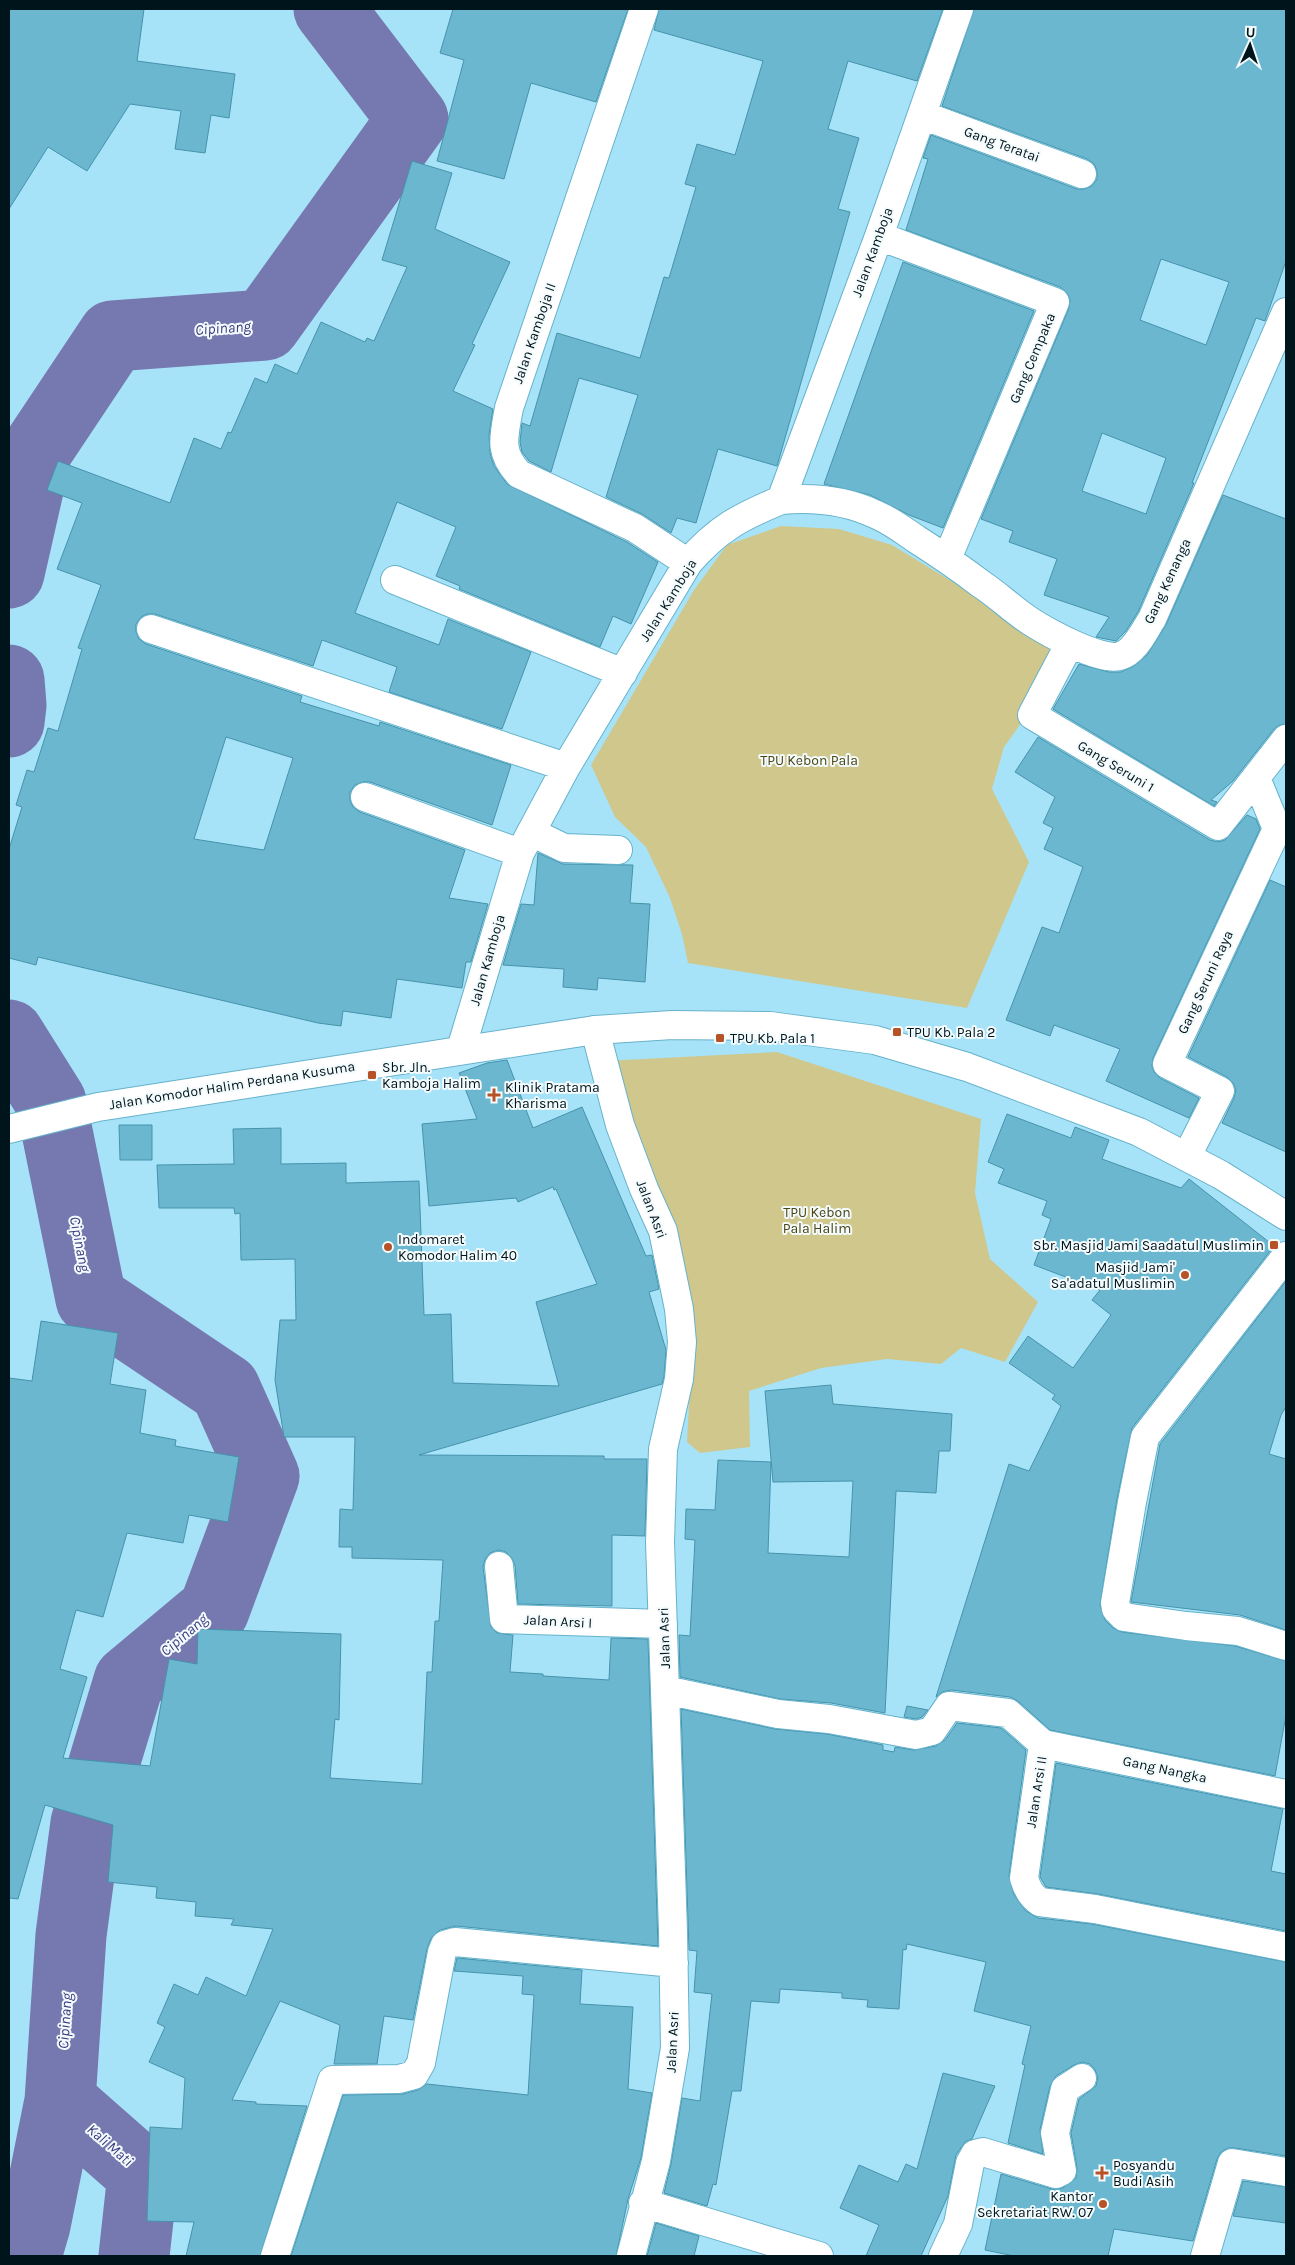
<svg xmlns="http://www.w3.org/2000/svg" width="1295" height="2265" font-family="Karla,sans-serif">
<rect width="100%" height="100%" fill="#a7e3f8"/>
<path fill="#d0c78c" d="M781,526L839,529L892,545L1060,647L1024,719L1004,747L992,789L1029,862L967,1008L688,963L682,934L670,898L646,847L615,817L591,765L694,590L727,545Z
M777,1052L981,1119L975,1193L990,1259L1038,1302L1005,1362L961,1348L941,1364L887,1359L821,1368L749,1391L750,1447L700,1453L687,1442L693,1329L605,1061Z"/>
<g fill="none" stroke-linecap="round" stroke-linejoin="round">
<path stroke="#7679af" stroke-width="71" d="M9,573L37,450L113,336L265,325L413,119L329,9
M9,680L11,705L9,722
M9,1035L51,1102L91,1299L225,1389L264,1476L214,1610L129,1681L86,1823L71,1935L60,2101L35,2225L26,2256
M60,2101L143,2174L134,2256"/>
</g>
<path fill="#6cb7d0" stroke="#4593ab" fill-rule="evenodd" d="M9,9H144L137,61L235,74L229,118L211,115L205,153L175,149L181,111L130,104L87,171L48,147L9,209Z
M453,9H628L596,102L531,83L504,179L437,161L464,60L440,53Z
M659,9H943L917,81L848,61L828,129L859,138L838,209L850,212L777,466L718,449L696,523L677,518L671,533L642,514L606,497L638,395L579,378L551,472L529,461L522,452L520,442L522,423L530,426L557,333L640,358L664,277L669,278L696,187L685,184L697,144L735,155L763,61L654,30Z
M974,9H1286V261L1265,321L1256,318L1192,483H1194L1138,612L1126,631L1116,641L1096,637L1109,617L1044,595L1057,559L1009,542L1013,531L981,519L1069,308L1070,300L1067,293L1060,287L906,230L928,159L923,158L931,135L1077,189H1084L1092,186L1097,179V171L1094,164L1087,159L942,106ZM1161,259L1229,282L1206,345L1140,320ZM1102,433L1166,458L1146,514L1082,491Z
M412,161L452,173L435,229L510,262L472,344L475,345L453,391L493,409L489,435L490,453L494,466L507,484L627,542L658,562L631,624L613,616L600,647L459,589L460,586L436,576L456,527L397,502L355,613L439,645L448,619L531,652L502,729L389,692L397,667L322,640L313,666L155,614H147L141,617L136,624V632L139,639L146,644L302,696L300,702L379,726L380,722L511,765L492,825L370,782H363L355,785L350,792V800L353,807L360,812L465,850L449,898L488,904L471,962H466L462,988L397,979L391,1018L343,1011L341,1026L318,1023L38,957L36,965L9,958V849L22,807L16,805L27,770L34,772L48,728L58,731L82,649L78,648L101,585L57,569L82,503L47,490L58,461L170,503L194,438L221,449L228,432L231,433L255,378L267,383L275,364L297,374L321,322L365,342L367,338L374,341L407,267L382,260ZM226,737L293,758L264,850L194,839Z
M903,262L1034,311L943,528L909,515L870,495L824,484Z
M1223,495L1286,519V724L1280,725L1274,729L1233,781L1211,800L1217,802L1214,806L1053,709L1079,664L1109,672H1121L1134,666L1147,655L1166,625Z
M1038,737L1210,840L1218,842L1225,840L1247,815L1256,819L1260,829L1153,1058L1152,1066L1154,1072L1160,1078L1199,1098L1189,1118L1106,1081L1120,1049L1054,1025L1050,1036L1006,1020L1042,927L1059,933L1083,867L1044,849L1053,828L1043,823L1055,797L1015,772Z
M538,853L563,864L633,865L630,903L650,904L645,982L598,978L597,990L563,987L564,969L503,965L521,904L534,905Z
M1270,880L1286,887V1152L1222,1123L1234,1098L1236,1090L1233,1083L1227,1077L1188,1057Z
M507,1060L533,1128L582,1107L646,1256L652,1255L659,1289L649,1292L666,1350L664,1377L662,1384L419,1455L604,1456V1459H647L645,1536L612,1535V1606L518,1604L515,1565L511,1557L506,1552L498,1550L490,1553L485,1559L483,1567L491,1627L497,1633L513,1635L510,1672L543,1674V1676L609,1680L611,1638L648,1639L658,1946L456,1926L440,1930L431,1938L427,1949L413,2020L384,2016L377,2064H334L340,2025L280,2001L232,2100L256,2102V2104L307,2106L260,2256H186L194,2222L147,2221L150,2127L182,2129L185,2078L149,2062L165,2027L157,2023L174,1984L198,1995L206,1977L246,1996L273,1929L231,1925L234,1919L195,1916L196,1902L156,1898L157,1887L108,1882L113,1825L45,1805L18,1899L9,1898V1378L32,1381L41,1321L118,1333L110,1384L146,1390L140,1433L176,1440L175,1446L239,1457L228,1522L189,1515L183,1543L127,1533L103,1617L76,1610L60,1669L87,1677L63,1758L150,1766L169,1659L197,1664L198,1629L341,1634L339,1720L335,1719L330,1778L422,1784L427,1672H432L435,1621H439L443,1560L352,1558V1547H339L340,1509L353,1510L355,1437H284L275,1380L280,1320H296L295,1259L241,1260L240,1213L235,1214L234,1208H159L157,1165L234,1164L233,1129L281,1128V1164L346,1163V1183L419,1181L424,1315L451,1314L453,1383L559,1386L536,1302L597,1284L556,1189L554,1190L553,1187L518,1202L516,1198L429,1206L422,1124L477,1119L459,1073L487,1063Z
M1007,1114L1071,1138L1075,1127L1109,1140L1102,1159L1181,1188L1189,1179L1274,1246L1132,1428L1117,1499L1100,1605L1105,1620L1113,1628L1122,1632L1235,1646L1286,1661V1715L1275,1776L1050,1730L1018,1701L1010,1697L951,1690L942,1692L936,1697L1009,1464L1029,1471L1061,1406L1052,1399L1055,1395L1009,1363L1028,1336L1073,1368L1111,1315L1092,1300L1100,1290L1034,1265L1051,1219L1042,1215L1047,1201L998,1183L1004,1169L988,1162Z
M119,1125H152V1160H120Z
M1286,1281V1407L1281,1415L1269,1454L1286,1459V1630L1240,1615L1131,1602L1160,1444Z
M831,1385L833,1404L952,1414L950,1451H939L936,1493L896,1491L885,1713L831,1703L780,1699L680,1677L679,1635L690,1636L695,1540L685,1539L686,1509L715,1510L718,1460L771,1462L768,1553L849,1557L853,1481L773,1482L765,1391Z
M907,1706L928,1710L922,1717L916,1719L904,1717Z
M681,1709L775,1729L827,1734L883,1745V1750L894,1752L895,1747L914,1750L936,1746L945,1740L957,1723L1001,1728L1026,1750L1009,1876L1014,1895L1026,1911L1038,1918L1092,1924L1286,1962V2156L1235,2148H1228L1221,2152L1217,2159L1193,2241L1114,2229L1108,2256H1014L985,2250L1001,2174L1052,2189L1063,2188L1076,2178L1077,2168L1071,2133L1079,2099L1096,2086L1098,2077L1095,2070L1090,2064L1082,2062L1074,2065L1056,2076L1050,2086L1040,2130L1043,2154L1008,2143L1025,2065L1022,2064L1031,2026L974,2011L986,1962L907,1944L906,1950L903,1949L899,2009L867,2007L868,2000L842,1998V1993L780,1989L779,2003L751,2001L741,2091H732L716,2185L713,2184L707,2206L664,2193L671,2164L682,2098L700,2101L712,1994L694,1992L697,1951L689,1950Z
M1056,1763L1283,1809L1271,1871L1286,1874V1931L1098,1894L1046,1887L1040,1877Z
M457,1958L582,1970L580,2004L633,2007L628,2089L652,2093L641,2158L628,2199L616,2256H291L343,2095L403,2094L418,2090L427,2084L528,2095L534,1995L522,1994L523,1976L454,1971Z
M943,2073L995,2086L972,2139L965,2142L956,2155L948,2196L921,2256H866L879,2225L840,2208L859,2165L898,2182L906,2164L917,2169Z
M1243,2181L1286,2187V2223L1233,2216Z
M656,2223L699,2236L694,2256H647Z"/>
<g fill="none" stroke-linecap="round" stroke-linejoin="round">
<defs>
<path id="street" d="M644,9L509,408C504,436 498,452 519,474L635,528L688,563
M922,115L1082,174
M879,236L1055,302L947,559
M781,500C814,497 846,500 877,515C891,521 903,530 916,539C938,553 960,568 981,584C998,595 1013,610 1030,621C1047,632 1101,662 1120,656C1135,652 1144,631 1152,619L1286,312
M395,580L623,673
M151,629L566,767
M1070,643L1032,715L1218,826L1286,739
M365,797L520,853
M531,832L564,848L618,850
M595,1030L620,1125L644,1189L663,1231L679,1309L682,1342L679,1379L663,1449L660,1542L673,1931L675,2048L656,2161L631,2256
M461,1049L520,853L566,767L688,563C717,529 740,517 781,500L879,236L959,9
M1187,1156L1220,1091L1167,1064L1277,829L1256,778
M1286,1256L1145,1437L1132,1502L1115,1603L1116,1609L1124,1617L1186,1626L1238,1631L1286,1646
M499,1566L504,1619L663,1624
M665,1690L778,1714L829,1719L916,1735L932,1731L949,1706L1008,1713L1043,1744L1024,1878C1027,1889 1031,1896 1040,1902L1095,1909L1286,1947
M1043,1744L1286,1794
M643,2203L819,2256
M275,2256L332,2080L399,2079L414,2075L421,2063L442,1952L445,1945L455,1942L674,1963
M943,2256L958,2224L970,2163L975,2154L983,2152L1056,2174L1062,2171L1055,2133L1065,2089L1082,2078
M1205,2256L1232,2163L1286,2172"/>
<path id="secondary" d="M9,1129L98,1107L595,1030L672,1025L770,1026L875,1040L967,1067L1139,1132L1221,1175L1286,1216"/>
</defs>
<use href="#street" stroke="#66b2cb" stroke-width="30"/>
<use href="#secondary" stroke="#66b2cb" stroke-width="30"/>
<use href="#street" stroke="#fff" stroke-width="28"/>
<use href="#secondary" stroke="#fff" stroke-width="28"/>
</g>
<g fill="#b75126" stroke="#f3fbfd" stroke-width="2">
<rect x="892" y="1027" width="10" height="10" rx="2.5"/>
<rect x="715" y="1033" width="10" height="10" rx="2.5"/>
<rect x="367" y="1070" width="10" height="10" rx="2.5"/>
<path d="M491.5 1087.5h5v5h5v5h-5v5h-5v-5h-5v-5h5z"/>
<rect x="1269" y="1240" width="10" height="10" rx="2.5"/>
<circle cx="388" cy="1247" r="5"/>
<circle cx="1185" cy="1275" r="5"/>
<path d="M1099.5 2165.5h5v5h5v5h-5v5h-5v-5h-5v-5h5z"/>
<circle cx="1103" cy="2204" r="5"/>
</g>
<g text-anchor="middle" stroke-width="4" stroke-linejoin="round" paint-order="stroke">
<g font-size="14" fill="#00141b" stroke="#f3fbfd">
<text transform="translate(1002 144) rotate(20)" y="5">Gang Teratai</text>
<text transform="translate(872 252) rotate(-70)" y="5">Jalan Kamboja</text>
<text transform="translate(534 333) rotate(-71)" y="5">Jalan Kamboja II</text>
<text transform="translate(1032 358) rotate(-67)" y="5">Gang Cempaka</text>
<text transform="translate(1167 581) rotate(-65)" y="5">Gang Kenanga</text>
<text transform="translate(668 600) rotate(-58)" y="5">Jalan Kamboja</text>
<text transform="translate(1116 766) rotate(31)" y="5">Gang Seruni 1</text>
<text transform="translate(487 960) rotate(-74)" y="5">Jalan Kamboja</text>
<text transform="translate(1205 982) rotate(-65)" y="5">Gang Seruni Raya</text>
<text transform="translate(232 1085) rotate(-9)" y="5">Jalan Komodor Halim Perdana Kusuma</text>
<text transform="translate(652 1209) rotate(69)" y="5">Jalan Asri</text>
<text transform="translate(558 1621) rotate(3)" y="5">Jalan Arsi I</text>
<text transform="translate(664 1638) rotate(-92)" y="5">Jalan Asri</text>
<text transform="translate(1165 1769) rotate(12)" y="5">Gang Nangka</text>
<text transform="translate(1036 1792) rotate(-81)" y="5">Jalan Arsi II</text>
<text transform="translate(672 2042) rotate(-87)" y="5">Jalan Asri</text>
</g>
<g font-size="14" fill="#4b4413" stroke="#f3fbfd">
<text x="809" y="765">TPU Kebon Pala</text>
<text x="817" y="1217">TPU Kebon<tspan x="817" dy="16">Pala Halim</tspan></text>
</g>
<g font-size="14" fill="#00141b" stroke="#f3fbfd" text-anchor="start">
<text x="907" y="1037">TPU Kb. Pala 2</text>
<text x="730" y="1043">TPU Kb. Pala 1</text>
<text x="382" y="1072">Sbr. Jln.<tspan x="382" dy="16">Kamboja Halim</tspan></text>
<text x="505" y="1092">Klinik Pratama<tspan x="505" dy="16">Kharisma</tspan></text>
<text x="398" y="1244">Indomaret<tspan x="398" dy="16">Komodor Halim 40</tspan></text>
<text x="1264" y="1250" text-anchor="end">Sbr. Masjid Jami Saadatul Muslimin</text>
<text x="1175" y="1272" text-anchor="end">Masjid Jami'<tspan x="1175" dy="16">Sa'adatul Muslimin</tspan></text>
<text x="1113" y="2170">Posyandu<tspan x="1113" dy="16">Budi Asih</tspan></text>
<text x="1093" y="2201" text-anchor="end">Kantor<tspan x="1093" dy="16">Sekretariat RW. 07</tspan></text>
</g>
<g font-size="15" font-style="italic" fill="#3d3b7f" stroke="#f3fbfd">
<text transform="translate(223 328) rotate(-4)" y="5">Cipinang</text>
<text transform="translate(80 1244) rotate(79)" y="5">Cipinang</text>
<text transform="translate(184 1635) rotate(-40)" y="5">Cipinang</text>
<text transform="translate(65 2021) rotate(-86)" y="5">Cipinang</text>
<text transform="translate(110 2145) rotate(41)" y="5">Kali Mati</text>
</g>
</g>
<rect width="1295" height="2265" fill="none" stroke="#00141b" stroke-width="20"/>
<g transform="translate(1250 45) rotate(3)" stroke="#f3fbfd" stroke-width="4" paint-order="stroke">
<path d="M0-4L9 19L0 12L-9 19Z" fill="#00141b"/>
<text y="-8" font-size="14" font-weight="bold" text-anchor="middle" fill="#00141b">U</text>
</g>
</svg>
